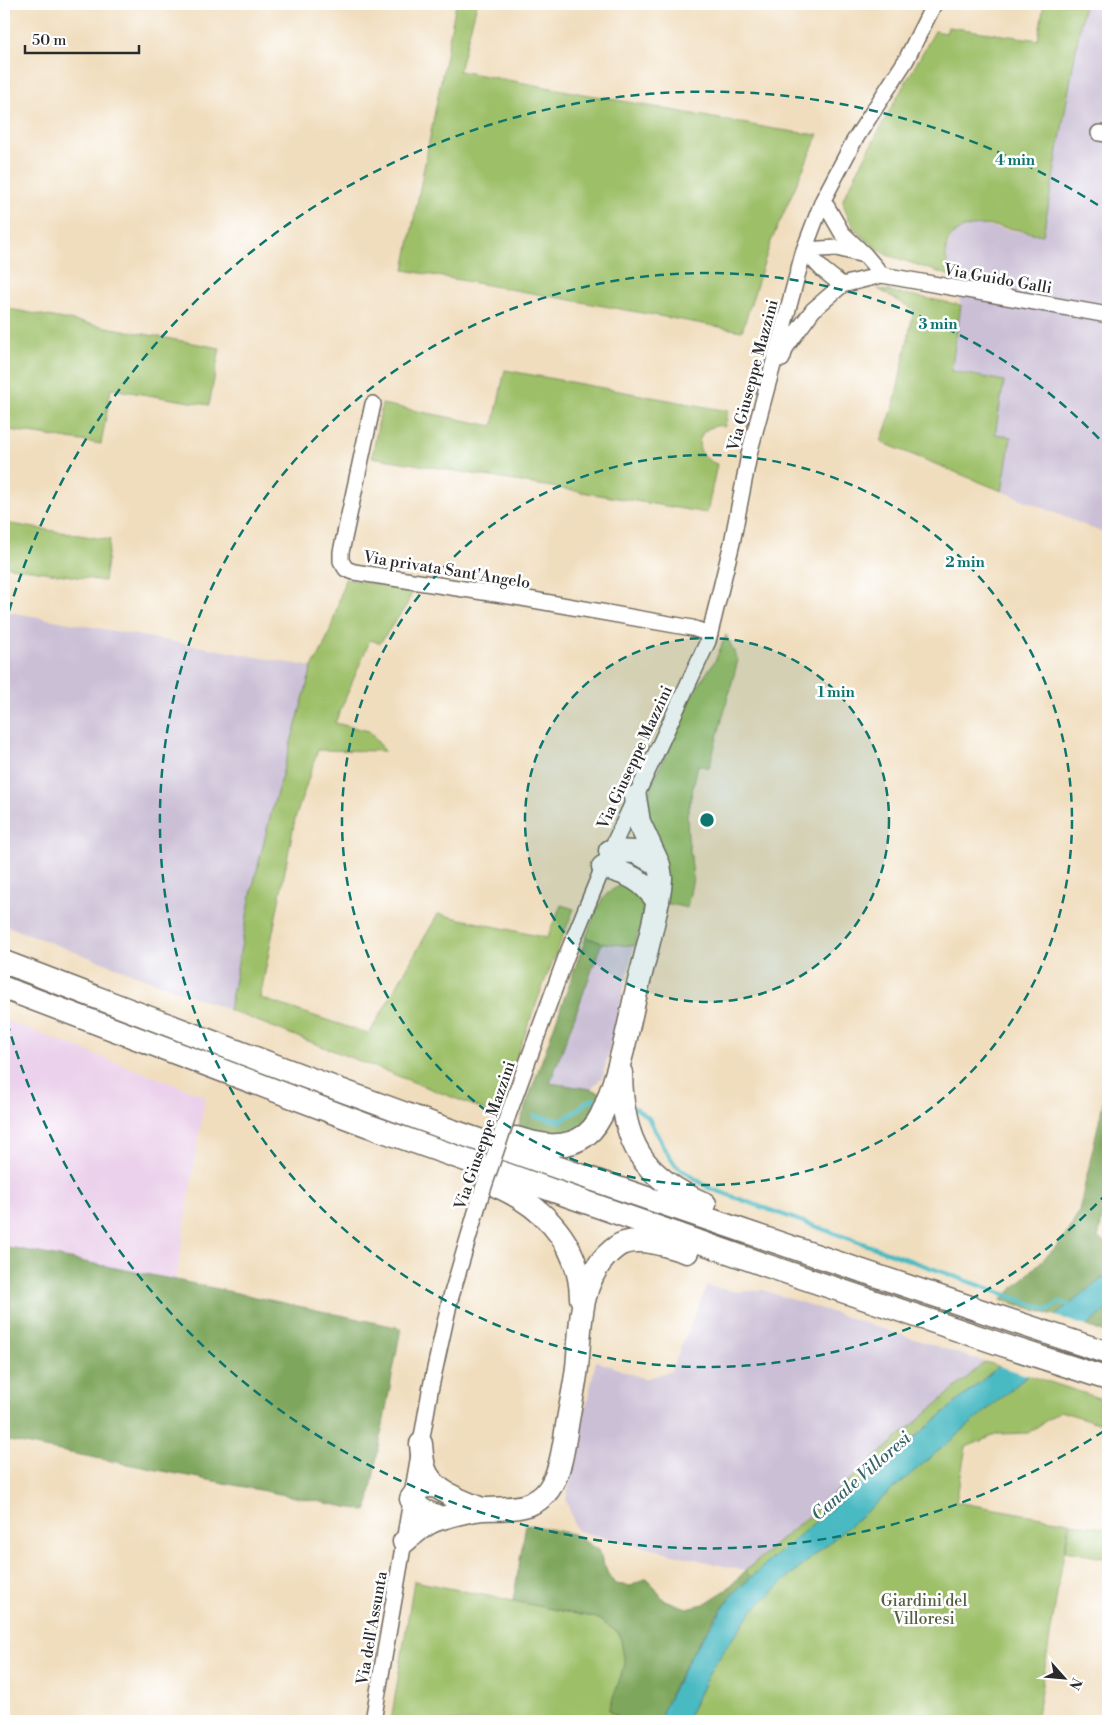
<svg xmlns="http://www.w3.org/2000/svg" width="1112" height="1725" font-family="'Libre Bodoni',serif">
<rect width="100%" height="100%" fill="#fff"/>
<filter id="ink" filterUnits="userSpaceOnUse"><feTurbulence type="fractalNoise" baseFrequency=".02" numOctaves="2"/><feDisplacementMap in="SourceGraphic" scale="10" xChannelSelector="R" yChannelSelector="G"/><feConvolveMatrix kernelMatrix="1 2 1 2 8 2 1 2 1" color-interpolation-filters="sRGB"/></filter>
<filter id="wash" filterUnits="userSpaceOnUse"><feTurbulence type="fractalNoise" baseFrequency=".0096" numOctaves="4" result="noise"/><feDisplacementMap in="SourceGraphic" scale="20" xChannelSelector="R" yChannelSelector="G"/><feGaussianBlur stdDeviation="1.12" result="paint"/><feColorMatrix in="noise" values="0 0 0 0 0 0 0 0 0 0 0 0 0 0 0 0 0 1.4 0 .05"/><feComposite in="paint" operator="in"/></filter>
<g filter="url(#wash)">
<rect width="100%" height="100%" fill="#f0ddbd"/>
<path fill="#ebd1eb" d="M4,1020L205,1096L176,1280L4,1246Z"/>
<path fill="#cbbfd5" d="M1084,4H1108V535L1002,491L1010,437L995,434L1004,381L951,371L961,305L951,276L946,249L953,234L966,226L976,225L1043,235Z
M4,611L312,667L269,821L252,890L229,1010L4,925Z
M602,943L634,946L603,1076L591,1089L550,1083Z
M707,1286L738,1292L763,1290L985,1362L745,1571L577,1531L566,1500L596,1361L645,1379L671,1371Z"/>
<path fill="#9dbf68" stroke="#64754a" d="M456,4H477L459,71L774,129L818,135L770,244L742,331L404,270Z
M1044,4H1084L1043,235C1018,231 952,209 946,249C945,257 949,268 951,276L887,255C867,243 845,224 843,199L886,117L935,31L946,33L948,27L1038,40Z
M878,289L961,305L951,371L1004,381L995,434L1011,437L1002,491L881,442L894,405L914,310Z
M4,308L220,348L209,405L111,389L101,444L4,429Z
M505,370L728,411L725,426C696,422 689,455 717,464L707,513L372,457L382,404L493,426Z
M4,523L110,540L104,581L4,566Z
M345,579L413,590L406,606L380,643L370,640L335,723L369,731L385,751L318,750L295,819L260,998L369,1034L438,914L547,938L561,905L574,909L544,983L495,1114L229,1010L252,890L269,821L312,667C330,641 336,609 345,579Z
M726,635L738,660L709,768L698,765L687,815L688,838L691,857L693,878L687,908L666,903L648,824L647,801L652,784L694,692L716,659Z
M621,886C654,891 641,924 634,946L602,943L586,937C594,918 599,892 621,886Z
M985,1362L999,1366L751,1577L745,1571Z
M1028,1375L1108,1401V1426L1060,1411L1028,1433L998,1434L966,1447L956,1502L1069,1522L1036,1721H686L712,1667L752,1611L785,1580Z
M1070,1523L1108,1529V1559L1065,1551Z
M414,1581L597,1618L620,1634L625,1664L610,1710L624,1721H391Z"/>
<path fill="#7ea65c" stroke="#546844" d="M586,937L602,943L550,1083L591,1089L601,1093L590,1119L570,1135L516,1133Z
M1108,1070V1194L1098,1238L1108,1246V1274L1055,1316L1001,1300L1054,1249L1069,1231L1079,1211L1105,1094Z
M4,1246L176,1280L401,1328L367,1511L4,1440Z
M1108,1308V1334L1087,1326Z
M526,1524L573,1534L598,1550L608,1574L615,1584L631,1586L647,1578L664,1600L687,1608L704,1604L726,1590L745,1571L751,1577C745,1583 737,1589 731,1596C705,1630 673,1680 660,1721H624L609,1710L625,1664L620,1634L597,1618L513,1601Z"/>
<path fill="#4ab9c2" stroke="#3a7276" d="M1108,1274V1308L785,1580L752,1611L712,1667L686,1721H660L664,1708L691,1655L732,1595L769,1561L999,1366L1055,1316Z"/>
<path fill="#f0ddbd" d="M1052,1315L1089,1327L1030,1376L996,1365Z"/>
<g fill="none" stroke-linecap="round" stroke-linejoin="round">
<path stroke="#4ab9c2" stroke-width="4.5" d="M635,1108L648,1117L664,1148L676,1166L709,1188L1048,1310L1060,1302L1073,1307
M534,1116L560,1121L578,1110L586,1102L594,1099"/>
</g>
</g>
<g filter="url(#ink)">
<g fill="none" stroke-linecap="round" stroke-linejoin="round">
<defs>
<path id="minor" d="M1099,133L1108,134
M823,200L842,233L865,255L882,275
M804,250L837,248L864,255
M804,250L823,270L842,285
M782,359L786,347L813,310L842,285L882,275L1108,315
M373,404L341,552V561L346,569L354,572L522,598L692,628L710,634
M507,1118L566,957L603,867L708,641L732,543L750,450L804,250L823,200L854,141L906,60L934,4
M373,1721L430,1391L450,1300L481,1195"/>
<path id="highway" d="M610,851L636,852L659,865
M603,867C629,874 642,879 658,902
M4,962C148,1017 293,1074 439,1126C661,1204 885,1279 1108,1353
M4,988L369,1126L771,1267L1003,1345L1108,1379
M621,1073C622,1141 641,1177 705,1204
M516,1138C538,1145 565,1151 586,1135C594,1129 601,1117 605,1107C619,1072 627,1034 635,997C644,961 654,926 660,889L661,878L659,865L639,822L635,797
M484,1181C537,1200 580,1239 581,1298
M421,1444C422,1454 422,1465 427,1474C437,1493 464,1502 482,1509
M439,1488C425,1483 418,1488 411,1499L422,1510L441,1518
M404,1542C416,1532 428,1521 442,1518C455,1514 470,1510 483,1509C507,1508 534,1511 549,1489C562,1470 564,1442 568,1420C571,1402 575,1385 577,1367C581,1329 578,1286 606,1256C611,1251 617,1245 624,1243C645,1237 668,1246 687,1252"/>
</defs>
<use href="#minor" stroke="#70695e" stroke-width="18"/>
<use href="#highway" stroke="#70695e" stroke-width="25"/>
<use href="#minor" stroke="#fff" stroke-width="15"/>
<use href="#highway" stroke="#fff" stroke-width="22"/>
<defs>
<path id="minor-bridge" d="M481,1195L507,1118"/>
</defs>
<use href="#minor-bridge" stroke="#70695e" stroke-width="18" stroke-linecap="butt"/>
<use href="#minor-bridge" stroke="#fff" stroke-width="15"/>
</g>
</g>
<circle cx="707" cy="820" r="182" fill="#0f766e" fill-opacity=".12"/>
<g fill="none" stroke="#0f766e" stroke-width="2.5" stroke-dasharray="9 6">
<circle cx="707" cy="820" r="182"/>
<circle cx="707" cy="820" r="365"/>
<path d="M1107 1193A547 547 0 1 1 1107 447"/>
<path d="M1104 1431A729 729 0 0 1 5 1015M5 625A729 729 0 0 1 1104 209"/>
</g>
<g text-anchor="middle" stroke-width="5" stroke-linejoin="round" paint-order="stroke">
<g font-size="16" fill="#2b2b2b" stroke="#fff">
<text transform="translate(998 278) rotate(10)" y="6">Via Guido Galli</text>
<text transform="translate(752 375) rotate(-75)" y="6">Via Giuseppe Mazzini</text>
<text transform="translate(447 569) rotate(9)" y="6">Via privata Sant'Angelo</text>
<text transform="translate(634 757) rotate(-65)" y="6">Via Giuseppe Mazzini</text>
<text transform="translate(484 1135) rotate(-71)" y="6">Via Giuseppe Mazzini</text>
<text transform="translate(371 1628) rotate(-80)" y="6">Via dell'Assunta</text>
</g>
<g font-size="16" fill="#535f40" stroke="#fff">
<text x="924" y="1606">Giardini del<tspan x="924" dy="18">Villoresi</tspan></text>
</g>
<g font-size="18" font-style="italic" fill="#376467" stroke="#fff">
<text transform="translate(861 1476) rotate(-41)" y="6">Canale Villoresi</text>
</g>
</g>
<circle cx="707" cy="820" r="8" fill="#0f766e" stroke="#fff" stroke-width="2.5"/>
<g font-size="15" text-anchor="middle" font-weight="bold" fill="#0f766e" stroke="#fff" stroke-width="5" stroke-linejoin="round" paint-order="stroke">
<text x="1015" y="165">4 min</text>
<text x="938" y="329">3 min</text>
<text x="965" y="567">2 min</text>
<text x="836" y="697">1 min</text>
</g>
<rect width="1112" height="1725" fill="none" stroke="#fff" stroke-width="20"/>
<g transform="translate(1064 1678) rotate(117)" stroke="#ffffff" stroke-width="4" paint-order="stroke">
<path d="M0-4L9 19L0 12L-9 19Z" fill="#2b2b2b"/>
<text y="-8" font-size="14" font-weight="bold" text-anchor="middle" fill="#2b2b2b">N</text>
</g>
<path d="M25 45v8h114v-8" fill="none" stroke="#2b2b2b" stroke-width="2.5"/>
<text x="32" y="45" font-size="15" fill="#2b2b2b" stroke="#ffffff" stroke-width="4" paint-order="stroke">50 m</text>
</svg>
